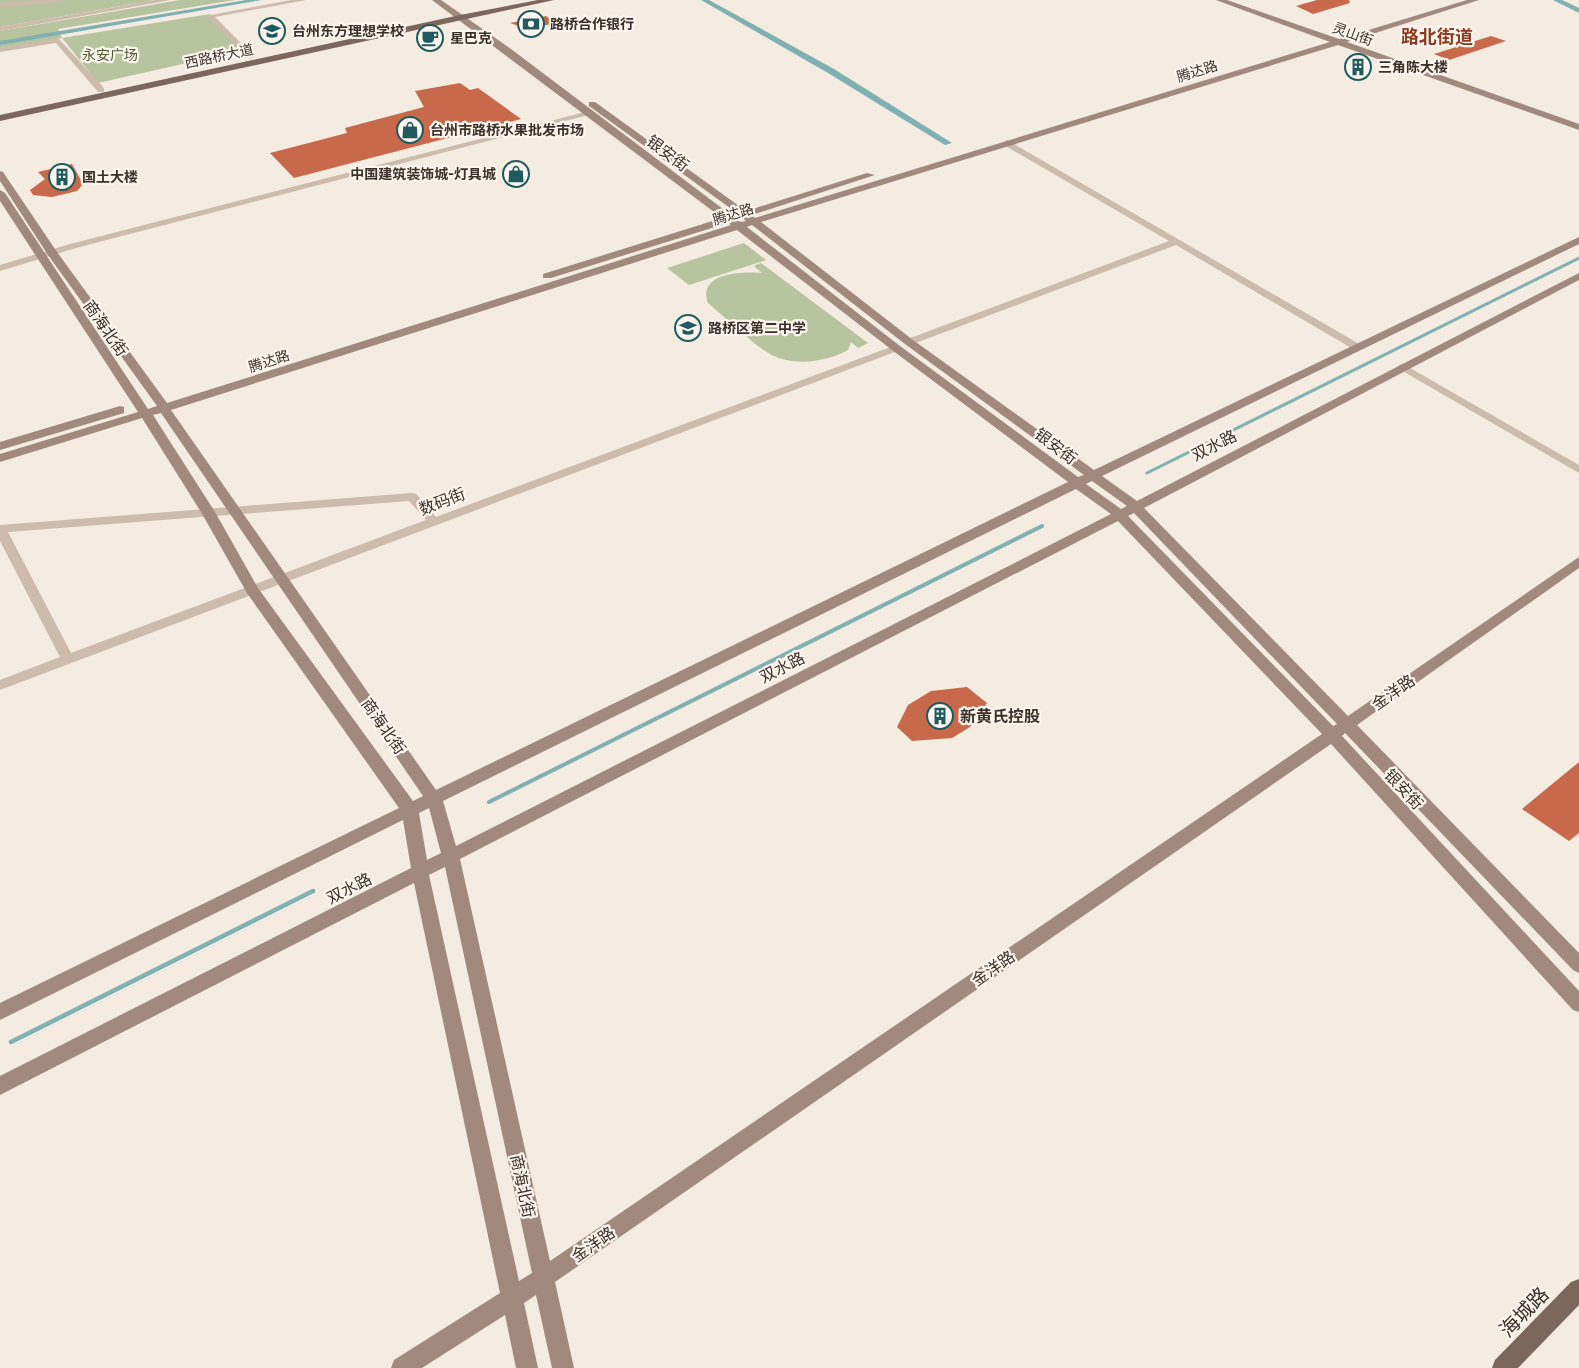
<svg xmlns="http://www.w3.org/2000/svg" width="1579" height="1368" font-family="'Fira Sans','Noto Sans SC',sans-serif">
<rect width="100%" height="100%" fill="#f4ebe1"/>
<path fill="#b8c4a0" d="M0,0H155L0,27Z
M180,0H235L58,29L62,38L210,14L245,50L98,83L62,38L0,48V31Z
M744,243L766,260L689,285L667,268Z
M761,263L868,343L858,348L851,342L848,350C827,362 793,367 770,354C751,343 726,318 708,303C697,273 741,271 762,273L754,266Z"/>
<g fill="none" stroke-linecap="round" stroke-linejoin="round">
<path stroke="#7fb0b2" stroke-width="3" d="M1147,473L1579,258"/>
<path stroke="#7fb0b2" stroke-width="4" d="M489,802L1042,526"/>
<path stroke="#7fb0b2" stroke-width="4.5" d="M11,1042L313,891"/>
<path fill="#7fb0b2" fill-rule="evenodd" d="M246,0H262L0,45V41Z
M701,0H709L834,69L952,143L945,145L828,73Z
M1553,0H1562L1579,8V13Z"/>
</g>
<path fill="#c8694b" d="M1317,0H1349L1350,3L1313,14L1296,6Z
M546,16L556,23L528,29L510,23Z
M1491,36L1506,41L1449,60L1434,54Z
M460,83L470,90L478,88L521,119L294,178L270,153L347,133L345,128L424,107L415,91Z
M72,164L83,184L77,191L52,197L33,195L30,190L45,179L38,172Z
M967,687L987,703L970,727L952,738L912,741L897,727L908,705L931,691Z
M1579,762V833L1569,841L1522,809Z"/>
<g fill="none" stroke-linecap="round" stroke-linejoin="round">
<path fill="#cdbbac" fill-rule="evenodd" d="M36,0H65L62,2L0,7V3Z
M156,0H171L0,31V27Z
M291,0H306L215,17L253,55L254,57L250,59L206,16Z
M58,38L104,88V92H98L56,43L0,52V48Z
M585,112L592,114L76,248L0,271V265L70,244Z
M1007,140L1361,345L1362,347L1361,349H1353L1176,245L913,344H905V340L1169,241L1004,145L1003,143Z
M896,345L900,346V350L0,690V680L60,657L0,541V525L412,493L416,494L436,517ZM409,501L426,520L71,653L8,532Z
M1403,364L1579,465V473L1399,369V365Z"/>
<path fill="#a18a7d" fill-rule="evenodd" d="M432,0H441L511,49L731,215L737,213L589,106V102H595L746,211L867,173L875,175L752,215L755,218L1330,42L1216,0H1227L1339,39L1467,0H1479L1347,42L1579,124V130L1338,45L761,222L913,340L1094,470L1579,237V244L1102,476L1137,501L1579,273V280L1144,508L1348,716L1579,557V568L1357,725L1579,953V973L1573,970L1345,733L1342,736L1579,991V1012L1573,1010L1331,744L555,1282L574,1368H552L536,1295L524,1303L538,1368H516L505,1315L422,1368H391L394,1360L500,1293L414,883L0,1095V1076L411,868L403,820L0,1020V1003L399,808L247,593L201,512L142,418L0,462V454L138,412L0,201V190L5,193L148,409L157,406L48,255L0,181V171L3,172L57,252L167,403L731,225L728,223L551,278H543V274L722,218ZM743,218L746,221L741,222L737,220ZM752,225L905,344L1084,475L1078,477L900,346L747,227ZM737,230L892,350L1068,482L436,790L171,410ZM161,413L423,796L413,801L258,588L215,512L153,415ZM1092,481L1127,506L1121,509L1086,484ZM1076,489L1111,514L456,846L443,801ZM1134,513L1337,724L1333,726L1128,516ZM1118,521L1322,734L550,1261L460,859ZM429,808L441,853L427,860L419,813ZM445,867L532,1273L519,1281L429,875Z
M120,406L124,407V413L0,450V442Z"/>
<path fill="#7d675c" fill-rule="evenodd" d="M538,0H554L0,121V115L460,15Z
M1579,1279V1305L1518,1368H1492L1495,1360L1571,1282Z"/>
</g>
<defs>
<symbol id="bank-ring" viewBox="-11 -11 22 22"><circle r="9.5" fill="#fbf5ee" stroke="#1f5a5e" stroke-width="1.5"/><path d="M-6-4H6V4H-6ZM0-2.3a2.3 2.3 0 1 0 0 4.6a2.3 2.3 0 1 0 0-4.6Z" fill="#1f5a5e"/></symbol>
<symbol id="school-ring" viewBox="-11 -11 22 22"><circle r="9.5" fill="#fbf5ee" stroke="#1f5a5e" stroke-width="1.5"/><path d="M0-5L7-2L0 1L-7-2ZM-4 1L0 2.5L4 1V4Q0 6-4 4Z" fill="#1f5a5e"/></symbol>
<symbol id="cafe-ring" viewBox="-11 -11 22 22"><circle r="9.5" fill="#fbf5ee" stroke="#1f5a5e" stroke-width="1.5"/><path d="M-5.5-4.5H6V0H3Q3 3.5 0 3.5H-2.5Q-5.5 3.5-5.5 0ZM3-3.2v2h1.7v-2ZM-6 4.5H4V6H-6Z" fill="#1f5a5e"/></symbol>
<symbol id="building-ring" viewBox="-11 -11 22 22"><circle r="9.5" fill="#fbf5ee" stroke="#1f5a5e" stroke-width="1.5"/><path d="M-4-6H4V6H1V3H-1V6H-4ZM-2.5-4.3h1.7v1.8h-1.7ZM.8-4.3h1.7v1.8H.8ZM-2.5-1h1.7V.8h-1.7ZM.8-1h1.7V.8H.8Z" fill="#1f5a5e"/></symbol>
<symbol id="shop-ring" viewBox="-11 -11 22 22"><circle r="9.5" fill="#fbf5ee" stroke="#1f5a5e" stroke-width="1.5"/><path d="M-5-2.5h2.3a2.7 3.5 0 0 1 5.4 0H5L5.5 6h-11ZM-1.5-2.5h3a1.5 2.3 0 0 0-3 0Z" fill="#1f5a5e"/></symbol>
</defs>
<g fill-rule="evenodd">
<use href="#bank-ring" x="516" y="9" width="30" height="30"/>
<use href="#school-ring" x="257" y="16" width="30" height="30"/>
<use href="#cafe-ring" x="415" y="23" width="30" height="30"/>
<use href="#building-ring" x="1343" y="52" width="30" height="30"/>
<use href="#shop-ring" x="395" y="115" width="30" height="30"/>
<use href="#shop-ring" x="501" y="159" width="30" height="30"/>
<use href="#building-ring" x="47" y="162" width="30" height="30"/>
<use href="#school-ring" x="673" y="313" width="30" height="30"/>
<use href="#building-ring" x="925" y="701" width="30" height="30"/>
</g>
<g text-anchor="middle" stroke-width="4.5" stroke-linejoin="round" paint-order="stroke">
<g font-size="14" font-weight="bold" fill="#3b302b" stroke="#fbf5ee" text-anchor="start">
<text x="550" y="29">路桥合作银行</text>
<text x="292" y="36">台州东方理想学校</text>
<text x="450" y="43">星巴克</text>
<text x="1378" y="72">三角陈大楼</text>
<text x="430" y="135">台州市路桥水果批发市场</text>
<text x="496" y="179" text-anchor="end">中国建筑装饰城-灯具城</text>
<text x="82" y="182">国土大楼</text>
<text x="708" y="333">路桥区第二中学</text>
</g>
<g font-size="14" fill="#3b302b" stroke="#fbf5ee">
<text transform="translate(1353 34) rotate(20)" y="5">灵山街</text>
<text transform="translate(219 56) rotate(-12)" y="5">西路桥大道</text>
<text transform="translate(1197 71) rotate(-17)" y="5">腾达路</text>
<text transform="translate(733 214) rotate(-17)" y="5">腾达路</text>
<text transform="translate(269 361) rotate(-18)" y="5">腾达路</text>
</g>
<g font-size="14" fill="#4a5a2e" stroke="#fbf5ee">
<text x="110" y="60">永安广场</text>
</g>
<g font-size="16" fill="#3b302b" stroke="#fbf5ee">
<text transform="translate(668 153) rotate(37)" y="6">银安街</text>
<text transform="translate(106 328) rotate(55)" y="6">商海北街</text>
<text transform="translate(1214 445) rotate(-27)" y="6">双水路</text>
<text transform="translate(1056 446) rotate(37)" y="6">银安街</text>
<text transform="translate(442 501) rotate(-21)" y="6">数码街</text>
<text transform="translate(782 667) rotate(-27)" y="6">双水路</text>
<text transform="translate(1393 692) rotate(-35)" y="6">金洋路</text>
<text transform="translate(384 726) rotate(55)" y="6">商海北街</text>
<text transform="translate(1404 789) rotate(47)" y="6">银安街</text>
<text transform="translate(349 888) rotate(-27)" y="6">双水路</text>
<text transform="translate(993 968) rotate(-35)" y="6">金洋路</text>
<text transform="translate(523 1186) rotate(78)" y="6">商海北街</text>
<text transform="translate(593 1244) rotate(-35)" y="6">金洋路</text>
</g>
<g font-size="16" font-weight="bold" fill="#3b302b" stroke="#fbf5ee" text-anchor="start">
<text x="960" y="722">新黄氏控股</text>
</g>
<g font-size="18" font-weight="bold" fill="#8c3b22" stroke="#fbf5ee">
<text x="1437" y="43">路北街道</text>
</g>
<g font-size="20" fill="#3b302b" stroke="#fbf5ee">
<text transform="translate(1524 1312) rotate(-46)" y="7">海城路</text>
</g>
</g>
</svg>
